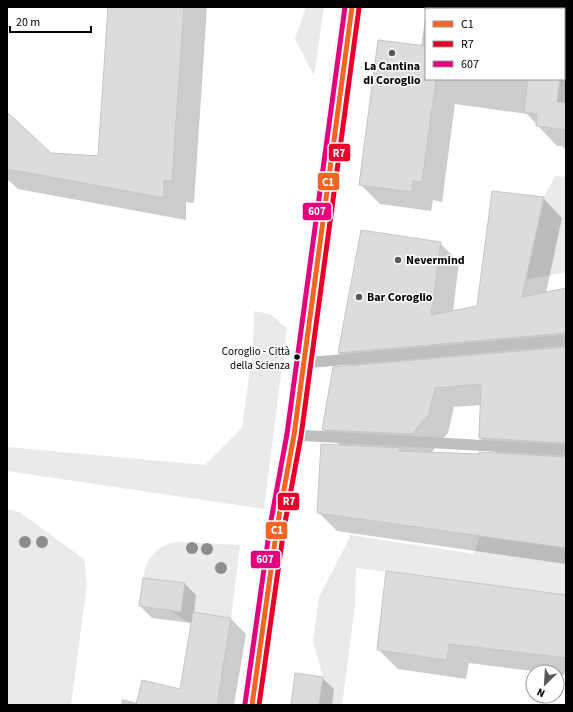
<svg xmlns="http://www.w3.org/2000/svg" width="573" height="712" font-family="'Source Sans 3',sans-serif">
<rect width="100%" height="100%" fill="#fff"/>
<path fill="#eaeaea" d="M306,7H324L314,76L295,39Z
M566,35V103L557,102L560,79H564Z
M555,176L566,177V272L525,280L544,197Z
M254,311L270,314L287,328L264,509L7,471V447L205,465L242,428L253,347Z
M7,509L19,512L84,559L87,584L71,705H7Z
M351,535L474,554L480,536L566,548V595L356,568L355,605L342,705H319L323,677L313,641L319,597Z
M176,542L240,545L231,618L191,624L141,593C144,567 148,548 176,542Z"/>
<path fill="#0003" fill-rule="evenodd" d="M109,7H207L194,203L186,202V220L18,189L7,179V113L51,154L99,157Z
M427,7H525L530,9H426Z
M426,11V79H564V14H566V151L562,146H557L527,114L455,104L442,202L433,200L431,211L380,204L360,184L421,47Z
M543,198L562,218L546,293L566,289V564L337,531L318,512L340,446L323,429L353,367L339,353L440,243L459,262L453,312L478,307ZM481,405L480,438L497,454L480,456L431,453L448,433L454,407Z
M185,584L196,595L194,613L231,619L246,634L234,705H121L122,699L138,703L181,691L192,623L152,618L140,606Z
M566,596V675L557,674V672H540L469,663L466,679L398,669L378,649Z
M322,678L334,689L332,705H292Z"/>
<path fill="#dcdcdc" stroke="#c5c5c5" d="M108,7H184L172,181L164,180V198L7,169V112L51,153L98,156Z
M378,40L426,46V79H436L422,182L413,181L412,192L359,185Z
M528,79H560L557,102L566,103V130L536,126L537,114L524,112Z
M492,191L544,197L522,297L566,288V333L338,353L361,230L441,242L431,315L477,306Z
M566,347V443L479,438L481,384L435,388L429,414L412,434L322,430L333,367Z
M321,444L401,448L398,451L479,454V452L566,457V548L317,513Z
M386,571L566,595V658L449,644L447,660L377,650Z
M143,578L185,583L181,612L139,606Z
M193,612L231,618L217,705H136L142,680L180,689Z
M295,673L323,677L319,705H291Z"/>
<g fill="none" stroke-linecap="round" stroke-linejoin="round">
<path stroke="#bebebe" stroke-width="11" d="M304,363L566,340
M294,435L566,450"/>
<path stroke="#c1c1c1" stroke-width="22" d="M252,705L277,527L294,435L352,7"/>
<defs>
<path id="bus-1" d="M252,705L277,527L294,435L352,7"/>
<path id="bus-2" d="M259,705L284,528L301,436L359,8"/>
<path id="bus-3" d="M245,704L270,526L287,434L345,7"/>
</defs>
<use href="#bus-1" stroke="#fff" stroke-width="8"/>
<use href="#bus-2" stroke="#fff" stroke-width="8"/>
<use href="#bus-3" stroke="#fff" stroke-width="8"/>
<use href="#bus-1" stroke="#f26522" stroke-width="5"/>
<use href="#bus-2" stroke="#e4002b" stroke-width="5"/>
<use href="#bus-3" stroke="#e5007d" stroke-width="5"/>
</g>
<g fill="#8d8d8d">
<circle cx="25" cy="542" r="6"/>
<circle cx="42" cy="542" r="6"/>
<circle cx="192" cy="548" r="6"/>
<circle cx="207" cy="549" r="6"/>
<circle cx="221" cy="568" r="6"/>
</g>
<g fill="#595959" stroke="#fff" stroke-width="1.5">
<circle cx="392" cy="53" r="4"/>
<circle cx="398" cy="260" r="4"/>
<circle cx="359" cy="297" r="4"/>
</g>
<circle fill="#000" stroke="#fff" stroke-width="1.5" cx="297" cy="357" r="3.5"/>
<g text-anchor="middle" stroke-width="3" stroke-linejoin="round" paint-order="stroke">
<g font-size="11" fill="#000" stroke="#fff" text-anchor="end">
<text x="290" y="355">Coroglio - Città<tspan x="290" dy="14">della Scienza</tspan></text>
</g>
<g font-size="12" font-weight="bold" fill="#000" stroke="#fff" text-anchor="start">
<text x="392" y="70" text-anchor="middle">La Cantina<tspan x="392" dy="14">di Coroglio</tspan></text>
<text x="406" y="264">Nevermind</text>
<text x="367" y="301">Bar Coroglio</text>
</g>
</g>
<g stroke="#fff" stroke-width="1.5">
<rect x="328" y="143" width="23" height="19" rx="4" fill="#e4002b"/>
<rect x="317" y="172" width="23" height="19" rx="4" fill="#f26522"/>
<rect x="302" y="202" width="30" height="19" rx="4" fill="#e5007d"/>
<rect x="277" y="492" width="23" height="19" rx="4" fill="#e4002b"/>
<rect x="265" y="521" width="23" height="19" rx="4" fill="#f26522"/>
<rect x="250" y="550" width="31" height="19" rx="4" fill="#e5007d"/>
</g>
<g font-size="11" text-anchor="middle" font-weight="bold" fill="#fff">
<text x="339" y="157">R7</text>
<text x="328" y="186">C1</text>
<text x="317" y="215">607</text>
<text x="289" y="505">R7</text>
<text x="277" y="534">C1</text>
<text x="265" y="563">607</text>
</g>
<rect width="573" height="712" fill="none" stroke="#000000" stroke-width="16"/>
<rect x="425" y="8" width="140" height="72" fill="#ffffff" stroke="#999999"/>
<rect x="433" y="21" width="20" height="6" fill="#f26522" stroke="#999999"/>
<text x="461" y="28" font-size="12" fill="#000000">C1</text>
<rect x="433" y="41" width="20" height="6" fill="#e4002b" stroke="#999999"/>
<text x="461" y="48" font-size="12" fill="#000000">R7</text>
<rect x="433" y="61" width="20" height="6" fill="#e5007d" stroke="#999999"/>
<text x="461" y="68" font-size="12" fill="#000000">607</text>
<g transform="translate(545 684) rotate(205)"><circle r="19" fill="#ffffff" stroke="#999999"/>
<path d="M0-3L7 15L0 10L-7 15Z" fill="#595959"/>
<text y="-6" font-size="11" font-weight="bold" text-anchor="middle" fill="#000000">N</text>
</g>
<path d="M10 26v6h81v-6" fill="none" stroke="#000000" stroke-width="2"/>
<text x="16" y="26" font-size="12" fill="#000000" stroke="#ffffff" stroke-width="3" paint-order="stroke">20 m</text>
</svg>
